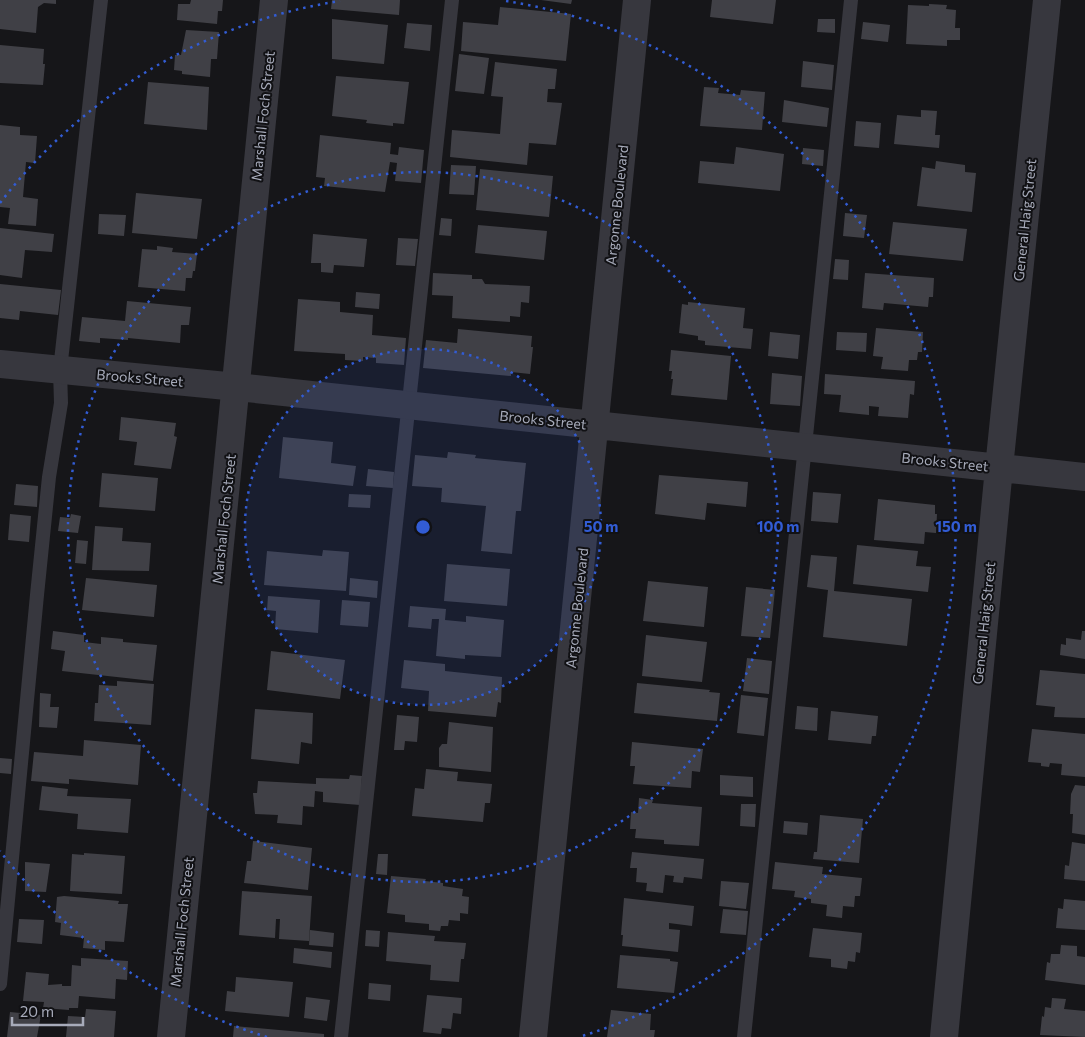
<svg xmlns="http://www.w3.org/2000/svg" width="1085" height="1037" font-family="Commissioner,sans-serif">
<rect width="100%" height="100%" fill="#161619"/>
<path fill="#404046" d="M0,0H56V4L44,3L38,7L36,33L0,29Z
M191,0H223L222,11H218L217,24L177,20L178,4H190Z
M332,0H400L399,15L331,9Z
M541,0H572L571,4Z
M712,0H776L773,24L710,17Z
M929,4L947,5L946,9L956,10L955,28H960V40H947V46L906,44L908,5L929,6Z
M500,7L571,14L566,61L461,51L463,22L498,25Z
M332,19L388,25L384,64L332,59Z
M818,19H835V33L817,32Z
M863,22L890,25L888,42L861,39Z
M407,23L432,25L430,51L404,48Z
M186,30L219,32L217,59H211L210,77L182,74V71L174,70L175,55H181Z
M0,45L44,49L43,64H45L43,85L0,83Z
M459,54L489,58L484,94L455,91Z
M803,61L834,65L832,90L801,87Z
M495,62L557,69L555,89H548L547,102L562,103L556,145L529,143L527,165L450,157L452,130L500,134L503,97L491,96Z
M336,76L409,82L404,124L393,123V126L366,123L367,120L332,116Z
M148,82L209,87L207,130L144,124Z
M704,87L719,88L718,93L740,95L741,90L765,92L762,130L700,126Z
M784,100L829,108L827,127L782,122Z
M921,110L937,111L935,135H940L939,148L894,144L897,115L921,117Z
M856,121L881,123L879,148L854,146Z
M0,125L20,127V135L37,136L35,163L26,162L23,197L38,199L36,226L8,224L10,208L0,207Z
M320,135L391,143L390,154L398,155L399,147L424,150L421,183L395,181L397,163L390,162L385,192L324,186L325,178L316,177Z
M736,147L784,154L780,191L698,183L700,161L734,164Z
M803,148L824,150L823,166L802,164Z
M936,161L965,165V172L976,173L972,212L917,206L922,167L935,169Z
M451,165L476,166L474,195L449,194Z
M480,169L553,176L549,217L476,210Z
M136,193L202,199L197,239L132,233Z
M845,213L867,215L864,238L843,236Z
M99,214L126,215L124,236L98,234Z
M441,218L452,219L451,236L439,235Z
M893,222L967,229L963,261L889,254Z
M478,225L547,231L544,260L475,253Z
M0,228L54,234L52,252L25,250L22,278L0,275Z
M313,234L367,239L364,267L334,265L333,273L321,272V263H311Z
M398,238L418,239L415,266L396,265Z
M157,246L173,248L172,252L197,254L195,271H193L192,278H186L185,291L138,287L142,249L157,250Z
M835,259L849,260L848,280L833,279Z
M433,273L472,275V279H482L485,284L530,286L529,303L521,302L520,317L510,316V322L452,318L453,296L432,295Z
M865,273L934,278L933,297H929L928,307L884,303L883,310L862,308Z
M0,284L61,290L58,315L20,311L19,320L0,318Z
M356,292L380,294L379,309L355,307Z
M298,299L340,302V312L373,315L372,335L406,338L404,365L376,363V358L363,357V361L345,360V354L294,351Z
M127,301L191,307L189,325H181L180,343L128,338V340L100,338V343L79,341L82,317L125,321Z
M688,302L745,308L743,328L753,329L751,349L705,345V341L698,340V336L679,333L682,304L688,305Z
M876,328L923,332L922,352H918L917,360H909L908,371L881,369L883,357L873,356Z
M458,329L532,336L531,347H533L530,374L511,372V376L423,368L426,340L457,343Z
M770,332L800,335L798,359L768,356Z
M837,332L867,333L866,352L836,350Z
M671,350L731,356L727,400L671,395L673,379H671L672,371H669Z
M772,373L802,376L800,406L770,404Z
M825,374L915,381L914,395L910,394L908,418L878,416L879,407L869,406V415L839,412L841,395L824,394Z
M121,417L176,423L174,436L177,437L171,469L134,465L137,442L119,440Z
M283,437L333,442L331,463L356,466L353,486L279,478Z
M448,452L476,455L475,458L526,463L521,511H516L512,554L481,551L486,506L441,502L442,488L412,486L415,455L447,458Z
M368,469L394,472L393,488L366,486Z
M102,473L158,478L155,511L99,507Z
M659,475L748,482L746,507L707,503L705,520L655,514Z
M16,484L38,486L37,507L14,505Z
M813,492L841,494L838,523L811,521Z
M349,494L371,495L370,508L348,507Z
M878,499L935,505V514H937L936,533L925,532L924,544L874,540Z
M10,514L31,516L29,542L8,540Z
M71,514L81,516L78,533L58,531L60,517L70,518Z
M95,526L123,528L122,541L151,543L149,571L92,570Z
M77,540L88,541L86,564L75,563Z
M857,545L918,551L916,566L931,567L928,592L853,584Z
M323,550L349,552L346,591L264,585L267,551L322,556Z
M811,555L837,557L834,591L912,599L907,646L823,637L828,590L807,587Z
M447,564L510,569L507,606L444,601Z
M86,578L157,585L154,617L82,610Z
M350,578L378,581L377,598L349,595Z
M648,581L708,587L704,627L643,621Z
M746,587L775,590L770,638L741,636Z
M268,596L320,600L318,633L275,629L276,611L267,610Z
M342,600L370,602L368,627L340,625Z
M410,606L446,609L445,620L466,622V616L504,620L501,657L465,655V659L436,656L439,619H432L431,629L408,627Z
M53,631L84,635V642L101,644V637L123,639V642L157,645L153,681L62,671L65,651L51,649Z
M1082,631H1085V659L1060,655L1061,644L1066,645V638L1081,640Z
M646,635L707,642L702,682L642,676Z
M271,651L345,660L340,699L267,690Z
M747,658L772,661L769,694L743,691Z
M404,660L445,664V671L502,677L501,703L498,702L496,717L428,711L429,691L401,688Z
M1040,670L1085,674V718L1054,717L1055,707L1036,705Z
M117,681L154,684L151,725L94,721L95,703H98L99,685L117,686Z
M637,683L710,690L709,692L720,693L717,721L634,713Z
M40,693L51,694L50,707H59L57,728L39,727Z
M741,695L768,698L764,736L737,733Z
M797,706L818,708L817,731L795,729Z
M255,709L313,713L312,744L301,742L299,764L251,759Z
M831,711L878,716L876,736H872L871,744L828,740Z
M397,715L419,717L417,742L405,741L404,750H394Z
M449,722L493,727L491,772L439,767V748L442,744H447Z
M1032,729L1085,734V777L1061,775L1062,764L1050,763L1049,767L1041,766V763L1028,762Z
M84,740L141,745L138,785L69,779V784L31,781L34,752L83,756Z
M632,742L703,749L700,772L692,771L691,788L633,784L635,766H630Z
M0,758L12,759L11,774L0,773Z
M426,769L458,772L457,781L492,784L490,803H485L483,822L412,816L415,788L424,789Z
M350,775L362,776L360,805L323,802V792L315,791L314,807L303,806L302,825L277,823L278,815L255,814L253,793H257L258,781L316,784V778L349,779Z
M720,775L753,777V797L720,795Z
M1075,785L1085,786V835L1072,833L1073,814H1070L1071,794Z
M42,786L68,789L67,796L131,799L128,833L77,829L78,814L39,810Z
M639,798L653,800L652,803L702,807L699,846L664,844V840L635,838L636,829H630L631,812L638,813Z
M741,804H756L755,827L740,826Z
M820,815L863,819L859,863L813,859L814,852H817Z
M784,821L808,823L807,835L783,833Z
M253,841L312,848L308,890L244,883L247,861H251Z
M1072,842L1085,844V881L1064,879L1065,865L1069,866Z
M632,852L704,859L702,879L684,877L683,883L673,882L674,876L665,875L663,893L646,891L647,883L636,882L637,868H630Z
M84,853L125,856L122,894L70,891L72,854L84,855Z
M378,854H388L387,875L376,874Z
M25,862L50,864L46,892L25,891Z
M775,862L823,867L822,874L862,878L860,896H855L854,907L843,906L842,918L826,916L827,905L811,903V899L794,897L795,891L772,889Z
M391,876L426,879L425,881L443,883V886L463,889L462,896L469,897L468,914L460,913V921L449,920L448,926H441L440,931L429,930V924L405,922V915L387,913Z
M721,881L749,883L746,909L719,906Z
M242,891L312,896L309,941L279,939L280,919H276L275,938L239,935Z
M64,896L119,901L118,904H128L124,942L105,941V950L83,948L84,938L60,935L61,923L55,922L57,897Z
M624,898L694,906L692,926L669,923V929L680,930L678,952L622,946L623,935H621Z
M1064,899L1085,901V930L1056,928L1058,908L1063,909Z
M723,909L748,911L746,935L720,933Z
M19,919L44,920L42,944L17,942Z
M813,928L862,933L860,953L856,952L855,962L848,961L847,969L831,967V959L809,957Z
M310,930L334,933L333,947L309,945Z
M366,930L380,931L379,947L365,946Z
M388,932L435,936L434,941L466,943L464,959H461L459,982L430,980L431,965L386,961Z
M1061,945L1077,946V956L1085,957V985L1045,980L1047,962L1050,963L1051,954H1060Z
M294,948L332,952L331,968L293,963Z
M620,955L670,959V961L678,962L674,993L617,988Z
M81,958L128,961L127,980L116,979L115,999L79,996L78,1008H69V1010L43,1008L44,1002L23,1001L26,972L49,974L48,985L62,984V986H71L72,965L81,966Z
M236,977L293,982L289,1017L225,1011L227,991L235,992Z
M369,983L391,985L390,1001L368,999Z
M427,995L462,998L461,1014L453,1013L451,1029L442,1028L441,1034L423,1032Z
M306,997L330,1000L327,1021L304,1018Z
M1052,998L1066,999L1064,1009L1085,1011V1037L1040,1035L1042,1016L1044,1017L1045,1007L1051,1008Z
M86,1009L116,1011L114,1037H66L68,1016L85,1017Z
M611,1010L651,1014L650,1030H655L654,1037H607Z
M10,1012L41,1015L37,1037H7Z
M234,1026L324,1034V1037H233Z"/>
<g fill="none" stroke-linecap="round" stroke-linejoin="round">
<path stroke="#37373e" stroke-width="14" d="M0,984L37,595L49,477L61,403L60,370L101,0
M341,1037L452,0
M744,1037L851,0"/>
<path stroke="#37373e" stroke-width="28" d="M0,364L237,387L1085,477
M171,1037L274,0
M533,1037L637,0
M944,1037L999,468L1047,0"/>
</g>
<circle cx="423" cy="527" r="178" fill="#325cd4" fill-opacity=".12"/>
<g fill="none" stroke="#325cd4" stroke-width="2.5" stroke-dasharray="2.5 5">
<circle cx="423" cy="527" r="178"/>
<circle cx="423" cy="527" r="355"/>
<path d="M267 1037A533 533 0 0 1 0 851M0 203A533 533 0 0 1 340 1M506 1A533 533 0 0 1 579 1037"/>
</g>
<g text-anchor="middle" stroke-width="4" stroke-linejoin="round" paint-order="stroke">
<g font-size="14" fill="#a7abba" stroke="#111114">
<text transform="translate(263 116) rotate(-84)" y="5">Marshall Foch Street</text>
<text transform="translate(617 205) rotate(-84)" y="5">Argonne Boulevard</text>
<text transform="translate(1025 220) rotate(-84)" y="5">General Haig Street</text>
<text transform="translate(140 378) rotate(5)" y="5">Brooks Street</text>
<text transform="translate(543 420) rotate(6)" y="5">Brooks Street</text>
<text transform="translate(945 462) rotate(6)" y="5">Brooks Street</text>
<text transform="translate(224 519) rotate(-84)" y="5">Marshall Foch Street</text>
<text transform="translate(577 608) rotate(-84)" y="5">Argonne Boulevard</text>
<text transform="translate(984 623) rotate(-84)" y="5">General Haig Street</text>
<text transform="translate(182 922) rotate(-84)" y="5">Marshall Foch Street</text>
</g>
</g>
<circle cx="423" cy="527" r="8" fill="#325cd4" stroke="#111114" stroke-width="2.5"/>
<g font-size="15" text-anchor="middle" font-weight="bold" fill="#325cd4" stroke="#111114" stroke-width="4" stroke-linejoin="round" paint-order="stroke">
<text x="601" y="532">50 m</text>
<text x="778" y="532">100 m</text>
<text x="956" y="532">150 m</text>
</g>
<path d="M12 1017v8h71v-8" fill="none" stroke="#a7abba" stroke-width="2.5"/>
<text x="20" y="1017" font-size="15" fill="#a7abba" stroke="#111114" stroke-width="4" paint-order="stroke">20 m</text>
</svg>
